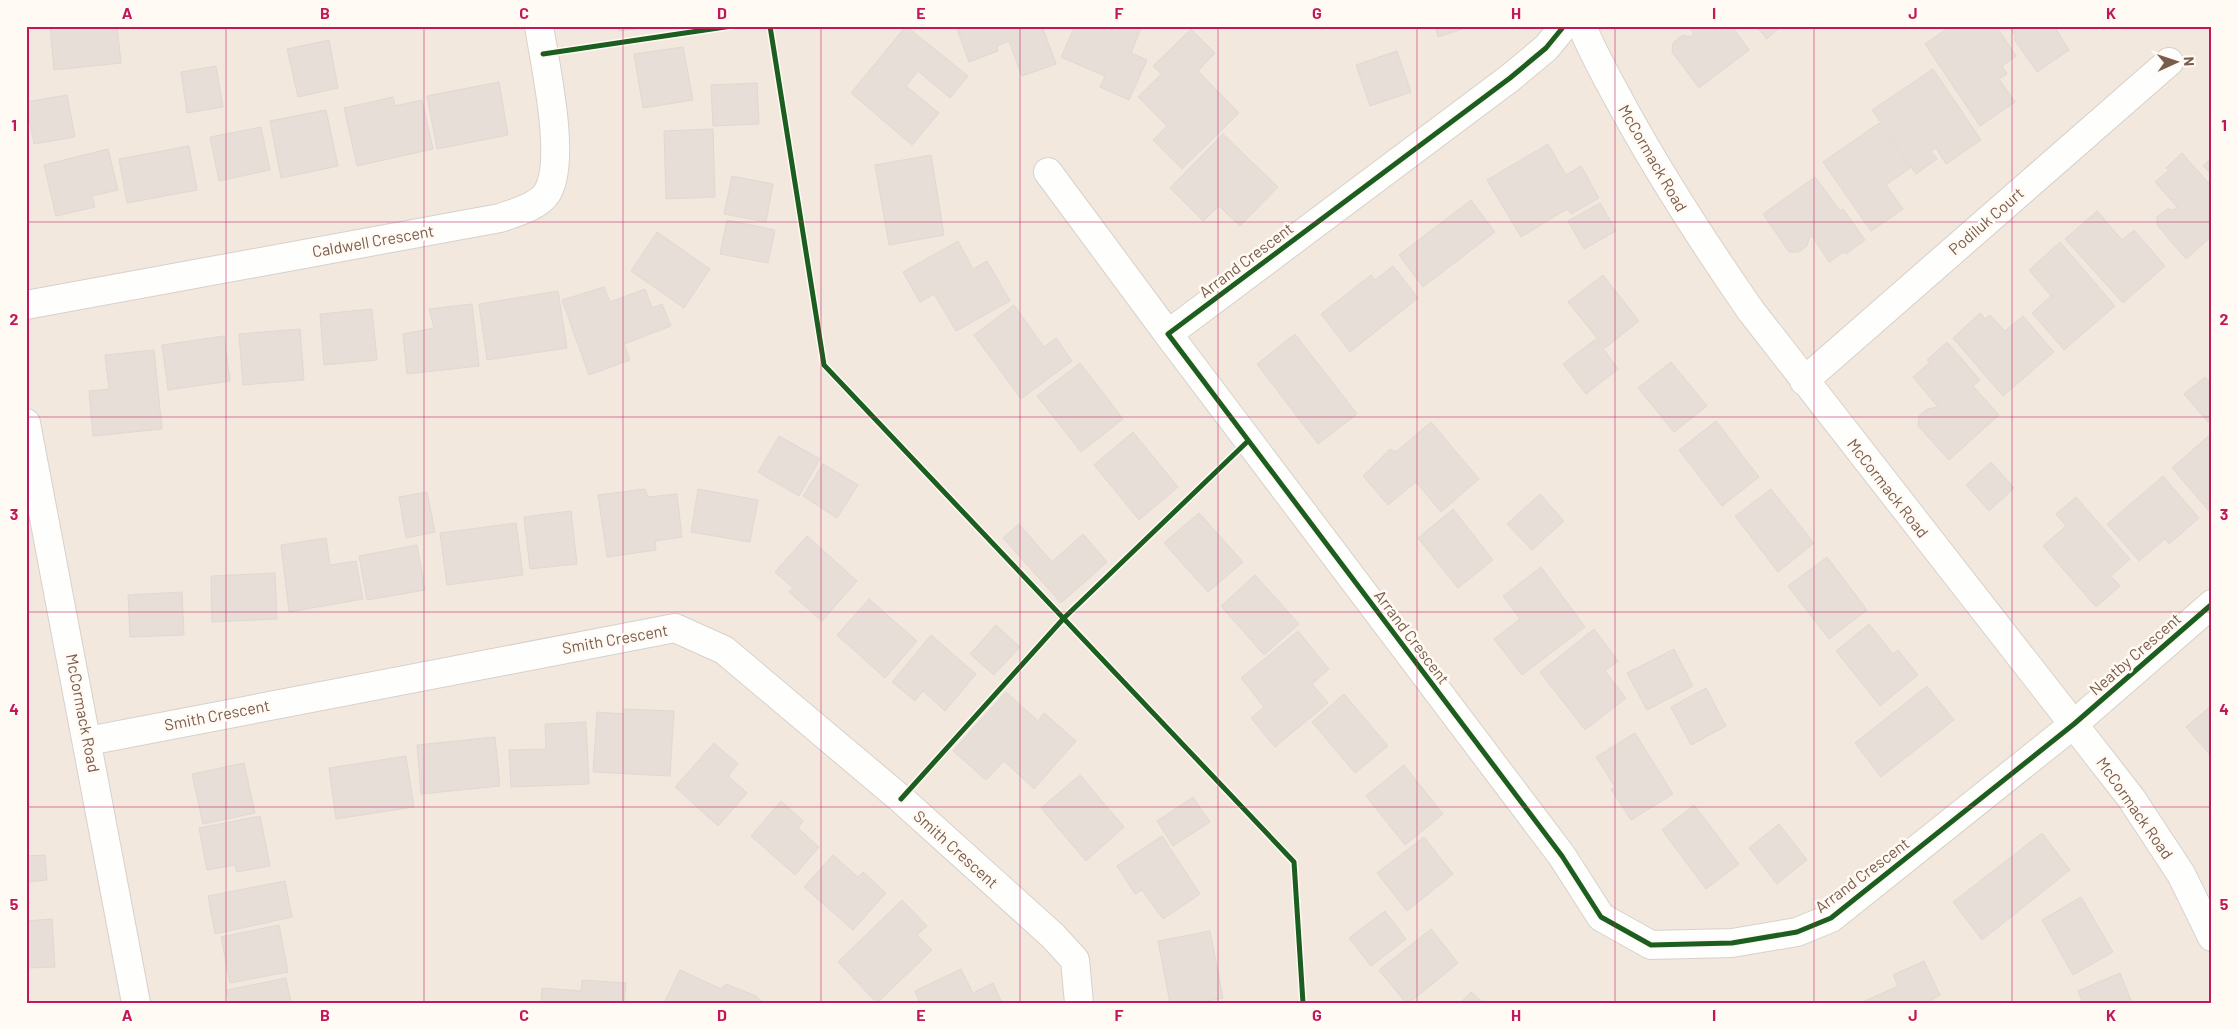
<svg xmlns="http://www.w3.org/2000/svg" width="2238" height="1029" font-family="Barlow,sans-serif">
<rect width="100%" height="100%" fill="#f9f5f0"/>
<path fill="#f2e8de" d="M26,26H2212V1003H26Z"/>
<path fill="#e6ded7" stroke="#e2d8d2" d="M50,26H117L121,63L54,70Z
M618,26H656L619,31Z
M906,26L968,76L950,98L918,71L906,86L939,113L912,145L851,93Z
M956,26H1042L1056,64L1022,76L1009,41L997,46L998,51L969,62Z
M1075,26H1142L1131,53L1147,60L1129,100L1100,87L1105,76L1061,57Z
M1435,26H1471L1438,37Z
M1688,26H1732L1749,50L1699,88L1672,52L1673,43L1682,35L1690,37L1694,34Z
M1756,26H1781L1767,39Z
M1951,26H1996L2016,56L2002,66L2007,74L1999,79L2015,102L1980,126L1925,44Z
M2009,26H2054L2069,50L2037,72L2014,39L2016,37Z
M1191,29L1215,53L1198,71L1239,113L1182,169L1153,140L1167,126L1138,97L1161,74L1153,66Z
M329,40L338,88L298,97L287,49Z
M683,47L693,100L643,108L634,54Z
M1397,51L1411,92L1370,106L1356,65Z
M216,66L223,107L187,113L181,72Z
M1933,69L1981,140L1946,164L1936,148L1931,151L1937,159L1916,174L1872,110Z
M499,82L508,135L437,149L427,96Z
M757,83L759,124L713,126L711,85Z
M67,95L75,137L34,144L26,102Z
M393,97L395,106L422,100L433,149L357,166L344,108Z
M326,110L338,166L281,178L270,121Z
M1879,123L1910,168L1886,185L1903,209L1871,231L1823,162Z
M261,127L270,170L219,181L210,137Z
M713,129L715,197L666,199L664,131Z
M1223,134L1278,187L1240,226L1219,206L1203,221L1170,188Z
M1548,144L1566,175L1581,166L1599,198L1571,214L1567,209L1521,237L1487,180Z
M189,146L197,190L127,203L119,159Z
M108,149L118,190L92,196L95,207L56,216L44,165Z
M2182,153L2212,187V236L2186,259L2157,225V217L2167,209L2174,210L2177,207L2155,182L2169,170L2166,168Z
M931,155L944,235L889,245L875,165Z
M2212,157V175L2203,166Z
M732,176L773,184L766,222L724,214Z
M1815,177L1840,211L1843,209L1865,240L1846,254L1844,252L1829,262L1812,236L1809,238L1807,246L1798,252H1789L1763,214Z
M1471,200L1495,232L1423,287L1399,255Z
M1600,203L1616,231L1584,249L1568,221Z
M2097,211L2122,240L2134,230L2165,266L2123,303L2065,239Z
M727,220L775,230L768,263L720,254Z
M657,232L710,269L684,308L631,271Z
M958,241L973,269L987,261L1010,301L956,331L934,294L920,302L903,272Z
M2060,242L2115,306L2064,350L2032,313L2051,296L2029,270Z
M1393,266L1418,298L1350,352L1321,314L1371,275L1375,280Z
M1603,275L1639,321L1605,348L1568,302Z
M604,287L610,302L645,289L652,308L662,304L671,326L624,344L630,360L589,375L562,300Z
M558,291L567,348L487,360L479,304Z
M472,304L479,366L407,374L403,334L434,328L429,309Z
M1014,305L1044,347L1056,338L1072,361L1021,399L974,335Z
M372,309L377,360L324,365L320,314Z
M1980,313L1985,319L1990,315L2005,331L2023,316L2054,352L2003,396L1953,338Z
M300,329L304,380L243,385L239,334Z
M1295,334L1357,414L1318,444L1257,364Z
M224,336L230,381L168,390L162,345Z
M1596,339L1618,369L1586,394L1563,364Z
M1947,342L1980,380L1973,386L1999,415L1949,460L1918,426L1919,416L1927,409L1938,407L1913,377L1929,363L1927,360Z
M154,350L162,429L93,436L89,391L109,389L105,355Z
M1671,362L1707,406L1674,432L1638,388Z
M1080,363L1123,419L1081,452L1037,396Z
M2205,377L2212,385V418L2208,422L2184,394Z
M1716,421L1759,477L1722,506L1679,450Z
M1431,422L1479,479L1441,512L1416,482L1388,505L1363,476L1390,449L1396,452Z
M1133,432L1178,487L1139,520L1094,465Z
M2212,433V507L2208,510L2172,468Z
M779,436L820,459L799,496L758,472Z
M1991,462L2014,488L1989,511L1966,485Z
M823,464L858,485L837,518L803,496Z
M2163,476L2199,518L2169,544L2165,539L2139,561L2107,524Z
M645,489L648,497L677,494L682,537L655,541L656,550L607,557L598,495Z
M698,489L758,500L750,542L691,532Z
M1771,489L1814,543L1778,572L1735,516Z
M427,492L435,532L406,538L399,497Z
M1540,494L1564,521L1532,550L1507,524Z
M2076,497L2130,559L2111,576L2120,586L2096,607L2043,546L2066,526L2056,514Z
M1453,509L1493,560L1458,588L1418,538Z
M571,511L577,564L530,569L524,517Z
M1199,513L1243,562L1208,592L1164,543Z
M516,523L523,575L447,585L440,533Z
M1019,524L1052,562L1083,534L1107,562L1061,603L1003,538Z
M807,536L857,581L822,621L789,592L793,588L775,572Z
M326,538L330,565L356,561L363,599L289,612L281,545Z
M417,545L425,590L367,600L359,556Z
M1827,557L1867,610L1829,639L1788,586Z
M1541,567L1585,627L1522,675L1494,639L1520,619L1503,596Z
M275,573L277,619L212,622L211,576Z
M1255,575L1299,624L1264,655L1221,606Z
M182,592L184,635L130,637L128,595Z
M869,599L917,641L885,678L837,635Z
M1869,624L1893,654L1898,650L1918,675L1880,706L1836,651Z
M996,625L1020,647L994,675L970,654Z
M1594,629L1618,661L1605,671L1626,698L1585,730L1540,672Z
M1298,631L1329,669L1312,684L1328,703L1275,747L1251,718L1264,707L1241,678Z
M931,635L976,674L945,711L923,691L915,701L892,682Z
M1674,649L1693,686L1647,710L1627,673Z
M1927,686L1954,720L1881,777L1855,743Z
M1706,688L1726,726L1691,745L1671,707Z
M1006,692L1038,721L1044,713L1076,741L1034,789L1004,761L986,780L953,751Z
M1344,694L1388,746L1355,773L1312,722Z
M2212,705V757L2186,727Z
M624,709L674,711L670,776L593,772L597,712L624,714Z
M586,722L589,784L511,787L509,750L546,749L545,724Z
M1635,733L1673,794L1631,820L1611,789L1615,787L1596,757Z
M495,737L500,786L421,794L417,745Z
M714,743L738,764L728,776L747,793L718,826L675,787Z
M406,756L414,807L336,819L329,768Z
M244,763L255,813L203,824L192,774Z
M1404,765L1443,814L1405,845L1366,796Z
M1080,775L1124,827L1086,861L1041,808Z
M1193,797L1210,822L1173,846L1157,821Z
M781,801L803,821L798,828L819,847L795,875L751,836Z
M1694,805L1739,864L1706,889L1662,830Z
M260,816L270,866L237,872L235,865L207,870L199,828Z
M1779,824L1807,860L1777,884L1749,848Z
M2042,833L2070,870L1982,940L1953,902Z
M1162,836L1200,894L1163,919L1142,890L1135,894L1117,866Z
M1424,837L1453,874L1407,911L1377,873Z
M45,855L47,880L26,882V856Z
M833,855L858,877L863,872L886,893L853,930L804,887Z
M285,881L292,917L215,934L208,896Z
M2081,897L2113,952L2073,975L2042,920Z
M902,900L927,926L917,935L932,950L877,1003L838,962Z
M1385,911L1406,939L1371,966L1349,938Z
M52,919L55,967L26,968V921Z
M279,925L288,972L230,983L221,937Z
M1431,929L1458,963L1409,1003H1406L1379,970Z
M1210,931L1223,998L1198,1003H1170L1158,941Z
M1924,961L1940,995L1930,1001L1931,1003H1866L1865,1001L1898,986L1893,975Z
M961,969L973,993L993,983L1002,1003H920L915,991Z
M680,970L721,989L726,984L756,996L763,1003H664Z
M2120,973L2132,1003H2083L2078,991Z
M286,978L291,1003H229L227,990Z
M582,980L626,983L624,1003H541L542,988L581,991Z
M1471,992L1483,1003H1460Z"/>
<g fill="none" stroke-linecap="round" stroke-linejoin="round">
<defs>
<path id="minor" d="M1564,26L1546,48L1510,78L1168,334L1562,856L1601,917L1651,945L1732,943L1797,932L1831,918L2074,724L2212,604
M1582,26C1594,56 1610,83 1625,111C1663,180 1706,246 1751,311L2131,798L2181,874L2212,937
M1048,172L1168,334
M26,305L500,218C514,213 538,207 547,193C567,161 545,65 539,26
M1804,381L2169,62
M26,423L136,1003
M88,741L675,628L724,650L901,799L1053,936L1075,960L1079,1003"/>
</defs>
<use href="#minor" stroke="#d7d1cb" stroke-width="30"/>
<use href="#minor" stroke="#fefefd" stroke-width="28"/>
<defs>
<path id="cycleway" d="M770,26L824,365L1294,862L1303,1003
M1564,26L1546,48L1510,78L1168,334L1562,856L1601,917L1651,945L1732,943L1797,932L1831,918L2074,724L2212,604
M543,54L732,26
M901,799L1064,618L1248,441"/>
</defs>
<use href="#cycleway" stroke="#fffaf3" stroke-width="8"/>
<use href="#cycleway" stroke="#1b5e20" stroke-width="5"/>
</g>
<path fill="none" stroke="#c2185b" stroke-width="1" stroke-opacity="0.55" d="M226,26V1003M424,26V1003M623,26V1003M821,26V1003M1020,26V1003M1218,26V1003M1417,26V1003M1615,26V1003M1814,26V1003M2012,26V1003M26,222H2212M26,417H2212M26,612H2212M26,807H2212"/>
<g text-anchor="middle" stroke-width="5" stroke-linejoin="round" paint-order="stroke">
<g font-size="16" fill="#7a5c4d" stroke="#fffaf3">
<text transform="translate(1653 158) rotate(60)" y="6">McCormack Road</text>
<text transform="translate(1986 221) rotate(-41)" y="6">Podiluk Court</text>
<text transform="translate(373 241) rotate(-10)" y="6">Caldwell Crescent</text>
<text transform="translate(1246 260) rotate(-37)" y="6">Arrand Crescent</text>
<text transform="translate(1888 488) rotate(52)" y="6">McCormack Road</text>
<text transform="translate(1412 637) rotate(53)" y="6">Arrand Crescent</text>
<text transform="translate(615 639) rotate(-10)" y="6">Smith Crescent</text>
<text transform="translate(2135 654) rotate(-41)" y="6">Neatby Crescent</text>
<text transform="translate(83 713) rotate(79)" y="6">McCormack Road</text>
<text transform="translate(217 715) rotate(-11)" y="6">Smith Crescent</text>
<text transform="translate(2135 808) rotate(55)" y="6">McCormack Road</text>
<text transform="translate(956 849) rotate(42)" y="6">Smith Crescent</text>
<text transform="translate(1862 875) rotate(-37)" y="6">Arrand Crescent</text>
</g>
</g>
<rect width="2238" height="1029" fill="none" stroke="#fffaf3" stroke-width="55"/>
<g transform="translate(2176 62) rotate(87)" stroke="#fffaf3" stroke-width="4" paint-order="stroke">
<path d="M0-4L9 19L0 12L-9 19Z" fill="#7a5c4d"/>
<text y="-8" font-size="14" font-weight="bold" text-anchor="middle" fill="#7a5c4d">N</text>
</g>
<rect x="28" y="28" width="2182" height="974" fill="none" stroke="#c2185b" stroke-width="2"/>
<g font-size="16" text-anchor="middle" font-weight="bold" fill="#c2185b">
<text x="127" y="19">A</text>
<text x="325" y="19">B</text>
<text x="524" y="19">C</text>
<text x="722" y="19">D</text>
<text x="921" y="19">E</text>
<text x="1119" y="19">F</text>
<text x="1317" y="19">G</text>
<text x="1516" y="19">H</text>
<text x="1714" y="19">I</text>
<text x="1913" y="19">J</text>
<text x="2111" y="19">K</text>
<text x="14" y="131">1</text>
<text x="2224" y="131">1</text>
<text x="14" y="325">2</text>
<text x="2224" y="325">2</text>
<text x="14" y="520">3</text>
<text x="2224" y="520">3</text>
<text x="14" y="715">4</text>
<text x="2224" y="715">4</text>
<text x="14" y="910">5</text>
<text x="2224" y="910">5</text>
<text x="127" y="1021">A</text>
<text x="325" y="1021">B</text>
<text x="524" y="1021">C</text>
<text x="722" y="1021">D</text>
<text x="921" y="1021">E</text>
<text x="1119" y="1021">F</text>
<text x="1317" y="1021">G</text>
<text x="1516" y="1021">H</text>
<text x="1714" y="1021">I</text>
<text x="1913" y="1021">J</text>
<text x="2111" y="1021">K</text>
</g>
</svg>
